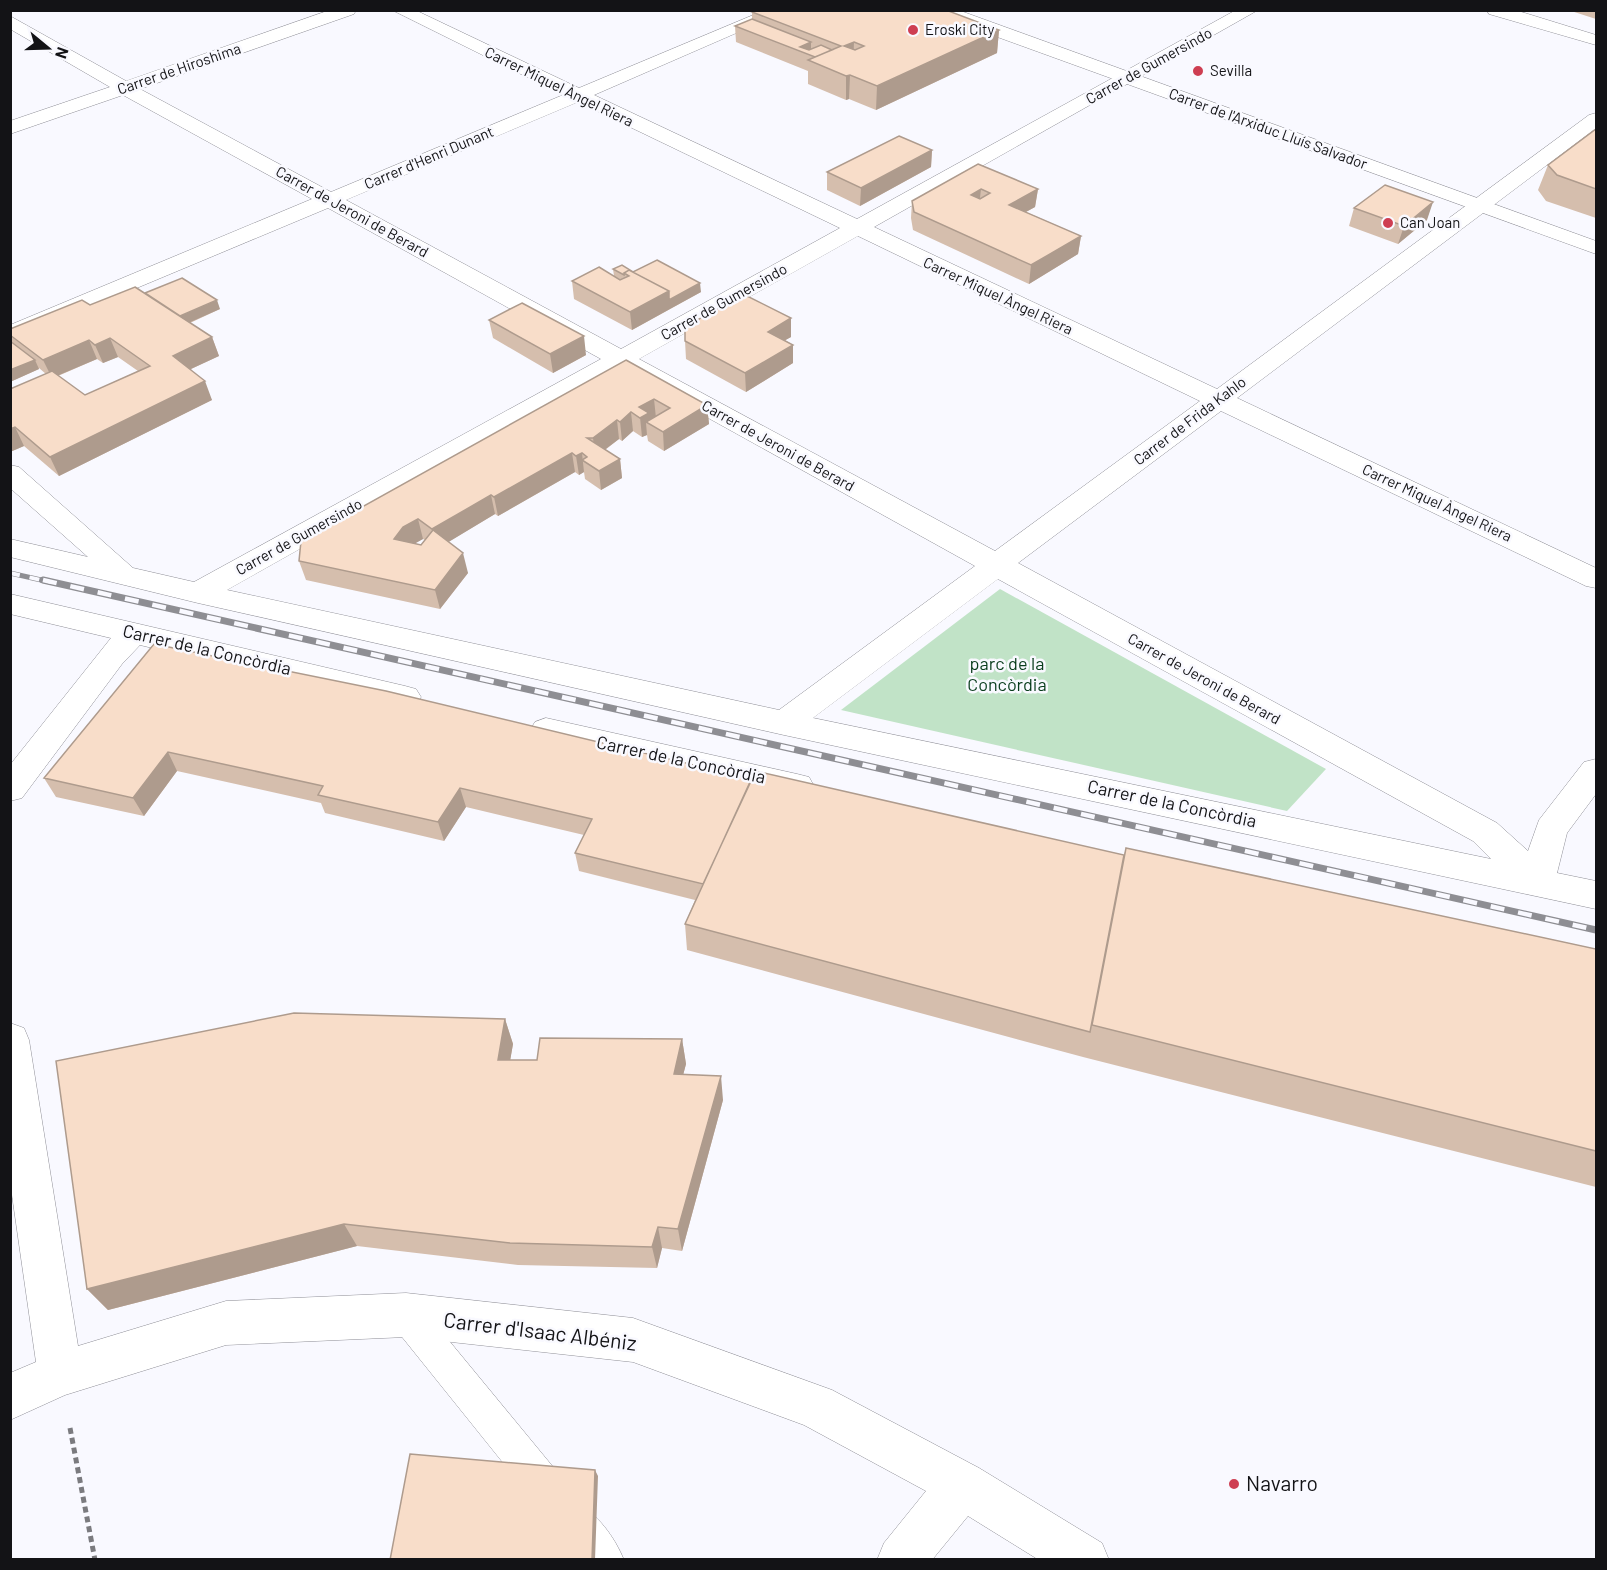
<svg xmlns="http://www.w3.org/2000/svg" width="1607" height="1570" font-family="Barlow,sans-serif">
<rect width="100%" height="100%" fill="#f9f9ff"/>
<path fill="#c1e3c7" d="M1000,589L1326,769L1287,811L841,710Z"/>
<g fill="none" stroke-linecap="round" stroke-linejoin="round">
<defs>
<path id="lane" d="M406,1298L418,1303L563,1479L568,1492L563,1505L550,1510L537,1505L394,1327L389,1315L394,1303Z
M575,1503C597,1512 615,1538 624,1560H581L562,1535L556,1522L562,1509Z"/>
<path id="street" d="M330,10H356L354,14L140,89L331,192L563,95L392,10H415L579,88L765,10H789L594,95L857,219L1236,10H1258L874,227L1217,389L1589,115L1596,113V128L1237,398L1596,568V588L1586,586L1221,411L1018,563L1497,823L1528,851L1539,820L1584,762L1596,759V794L1567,833L1557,873L1596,881V909L784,735L198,603L10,557V539L88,557L10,488V465L19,467L133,568L194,582L601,359L328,208L10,341V325L312,199L123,95L10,134V121L110,87L10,29V16L126,81ZM578,102L840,228L621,349L346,200ZM858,236L1200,401L995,551L639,359ZM620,369L975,566L779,710L227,590ZM998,579L1473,841L1491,859L813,718Z
M1487,10H1515L1596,35V45L1489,14Z
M10,594L405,686L416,689L421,697L416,705L405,708L140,645L122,664L22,798L10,801V765L111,638L10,614Z
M546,718L797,774L809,777L814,786L809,795L797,798L535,738L530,730L535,722Z
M10,1023L24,1028L29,1040L78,1346L226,1301L406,1293L633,1318L832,1390L979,1468L1102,1543L1109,1560H1039L968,1516L932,1560H877L884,1543L926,1491L804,1425L633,1362L406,1337L226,1345L65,1395L10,1420V1373L36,1362L10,1181Z"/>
<path id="secondary" d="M932,10H958L1596,241V254L934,14Z"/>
</defs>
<use href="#lane" stroke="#8f8f97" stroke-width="1"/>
<use href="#street" stroke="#8f8f97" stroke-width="1"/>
<use href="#secondary" stroke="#8f8f97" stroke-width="1"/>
<path stroke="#7b7b7f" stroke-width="5" stroke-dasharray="6 4" stroke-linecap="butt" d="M70,1428L95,1560"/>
<use href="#lane" fill="#fff" fill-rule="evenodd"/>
<use href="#street" fill="#fff" fill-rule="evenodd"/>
<use href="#secondary" fill="#fff" fill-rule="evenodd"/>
<defs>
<path id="rail-far1" d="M10,573L50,582"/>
<path id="rail" d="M43,580L1596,930"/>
</defs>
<use href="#rail-far1" stroke="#8e8e93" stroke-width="5"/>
<use href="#rail" stroke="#8e8e93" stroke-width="7"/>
<use href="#rail-far1" stroke="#f9f9ff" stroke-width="4" stroke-dasharray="10" stroke-linecap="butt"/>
<use href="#rail" stroke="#f9f9ff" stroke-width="4.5" stroke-dasharray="14" stroke-linecap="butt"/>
</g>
<path fill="#d5bead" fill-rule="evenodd" d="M1568,10H1596V19Z
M752,12L999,30L997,53L876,110L849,99L846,100L808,84V71L736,42L735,26L752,19Z
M1596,129V218L1546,201L1538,190L1548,165Z
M932,150L931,167L860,206L827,190V172Z
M978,164L1038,189L1035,207L1026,212L1081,236L1078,254L1029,284L913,230L911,218L912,201Z
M1354,208L1427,220L1398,244L1349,226Z
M613,269L701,292L632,330L574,299L572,281L614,276Z
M145,293L220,309L190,323L212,337L219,356L191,369L212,400L59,476L24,446L10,452V389L46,374L39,368V369L10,382V329L90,305ZM118,357L138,371L85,395L58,376L97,359L103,363Z
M791,318V337L785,340L793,345V363L746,392L686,359L685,341Z
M489,320L586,355L553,373L493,338Z
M626,360L707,405L709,424L664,451L648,441L647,435L642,437L633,431L622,441L619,439L605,450L620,459L622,478L601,490L585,479L584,472L579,475L575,472L498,516L495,514L448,542L468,573L440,609L306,580L299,561ZM423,539L425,540L421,545L414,543Z
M154,644L752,779L1124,855L1126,848L1596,949V1187L1083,1057L687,950L685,924L695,900L579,871L575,853L584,835L466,807L444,841L325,813L321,803L177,771L144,816L56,797L44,778Z
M505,1019L513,1044L510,1060H537L682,1039L686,1064L683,1075L723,1100L682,1251L662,1248L657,1268L518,1265L357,1246L108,1310L87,1289Z"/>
<path fill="#ae9b8d" d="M999,30L997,53L876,110L877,86Z
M811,42V56L800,47Z
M854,42L853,66L844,46Z
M850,75L849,99L846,100V76Z
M932,150L931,167L860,206L861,188Z
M981,189L979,207L971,195Z
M1038,189L1035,207L1007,222L1009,205Z
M1433,202L1427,220L1398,244L1404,226Z
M1081,236L1078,254L1029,284L1031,265Z
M700,283L701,292L670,309L669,300Z
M669,291L670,309L632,330L630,312Z
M217,300L220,309L177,328L173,319Z
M791,318V337L768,350V332Z
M584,336L586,355L553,373L550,354Z
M212,337L219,356L180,374L173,356Z
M110,338L118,357L103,363L95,345Z
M89,340L97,359L52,378L43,360Z
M793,345V363L746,392L745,373Z
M35,360L39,369L10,382V370Z
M205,381L212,400L59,476L50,457Z
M654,399L656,418L646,423L647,435L642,437L639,407Z
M707,405L709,424L664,451L663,432Z
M631,412L633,431L622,441L620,422Z
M617,420L619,439L595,457L593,438Z
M15,427L24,446L10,452V429Z
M572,453L575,472L498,516L494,497Z
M582,453L584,472L579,475L576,456Z
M620,459L622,478L601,490L599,471Z
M491,495L495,514L437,549L432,529Z
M418,519L423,539L409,547L394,539L403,527Z
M463,553L468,573L440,609L435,590Z
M168,752L177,771L144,816L133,798Z
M460,788L466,807L444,841L438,822Z
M505,1019L513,1044L506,1085L498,1060Z
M682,1039L686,1064L677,1098L674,1074Z
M721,1076L723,1100L682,1251L678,1229Z
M344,1224L357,1246L108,1310L87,1289Z
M658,1227L662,1248L657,1268L652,1247Z
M595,1470L598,1476L595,1560H592Z"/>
<path fill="#f8ddc9" stroke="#ae9b8d" stroke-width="1.5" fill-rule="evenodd" d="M756,10H946L999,30L877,86L850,75L846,76L808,60L841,46L752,12ZM854,42L864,46L855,50L844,46Z
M752,19L811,42L800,47L809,50L821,45L832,50L815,57L735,26Z
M1596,129V189L1557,175L1548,165Z
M899,136L932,150L861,188L827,172Z
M978,164L1038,189L1009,205L1081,236L1031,265L914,212L912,201ZM981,189L990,193L980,199L971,195Z
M1385,185L1433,202L1404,226L1354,208Z
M657,260L700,283L669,300V291L629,270L624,273V275L613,269L622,265L633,272Z
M599,267L620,280L629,276L624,273L629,270L669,291L630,312L572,281Z
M182,278L217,300L180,316L145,293Z
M135,287L212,337L173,356L205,381L50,457L15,427L10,429V389L52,371L85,395L150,366L110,338L95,345L89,340L43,360L10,335V329L82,300L90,305Z
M743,294L791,318L768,332L793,345L745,373L685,341V327Z
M522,303L584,336L550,354L489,320Z
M10,341L35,360L10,370Z
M626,360L707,405L663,432L646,422L670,408L654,399L639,407L649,413L640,418L631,412L620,422L617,420L593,438H587L620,459L599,471L582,460L587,457L582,453L576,456L572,453L494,497L491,495L432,529L418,519L403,527L394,539L421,545L433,530L463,553L435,590L299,561L301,541Z
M154,644L386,691L752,779L703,884L575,853L592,819L460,788L438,822L318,795L323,786L168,752L133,798L44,778Z
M755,771L1124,855L1090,1032L685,924Z
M1126,848L1596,949V1151L1092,1025Z
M294,1013L505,1019L498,1060H537L540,1038L682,1039L674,1074L721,1076L678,1229L658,1227L652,1247L510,1243L344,1224L87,1289L56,1061Z
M410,1454L595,1470L592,1560H390Z"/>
<g fill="#ce3e52" stroke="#f9f9ff" stroke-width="2">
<circle cx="913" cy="30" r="6"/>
<circle cx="1198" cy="71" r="6"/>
<circle cx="1388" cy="223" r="6"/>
<circle cx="1234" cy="1484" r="6"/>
</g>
<g text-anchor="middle" stroke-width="5" stroke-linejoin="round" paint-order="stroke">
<g font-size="15" fill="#131316" stroke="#f9f9ff" text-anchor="start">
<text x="925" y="35">Eroski City</text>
<text x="1210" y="76">Sevilla</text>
<text x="1400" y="228">Can Joan</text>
</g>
<g font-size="15" fill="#131316" stroke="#f9f9ff">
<text transform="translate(1149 66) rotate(-29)" y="5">Carrer de Gumersindo</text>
<text transform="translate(179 69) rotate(-19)" y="5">Carrer de Hiroshima</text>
<text transform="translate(559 87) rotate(26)" y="5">Carrer Miquel Àngel Riera</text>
<text transform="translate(1268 129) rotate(20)" y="5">Carrer de l'Arxiduc Lluís Salvador</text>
<text transform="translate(429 158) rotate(-23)" y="5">Carrer d'Henri Dunant</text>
<text transform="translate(352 212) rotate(29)" y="5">Carrer de Jeroni de Berard</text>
<text transform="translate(998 296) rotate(25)" y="5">Carrer Miquel Àngel Riera</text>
<text transform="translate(724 302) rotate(-29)" y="5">Carrer de Gumersindo</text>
<text transform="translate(1190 421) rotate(-37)" y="5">Carrer de Frida Kahlo</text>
<text transform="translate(778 446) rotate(29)" y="5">Carrer de Jeroni de Berard</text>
<text transform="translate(1437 503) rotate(25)" y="5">Carrer Miquel Àngel Riera</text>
<text transform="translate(299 537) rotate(-29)" y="5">Carrer de Gumersindo</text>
<text transform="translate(1204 679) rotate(29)" y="5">Carrer de Jeroni de Berard</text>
</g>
<g font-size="18" fill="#131316" stroke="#f9f9ff">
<text transform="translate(207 650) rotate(13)" y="6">Carrer de la Concòrdia</text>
<text transform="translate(681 760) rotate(12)" y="6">Carrer de la Concòrdia</text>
<text transform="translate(1172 804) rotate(12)" y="6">Carrer de la Concòrdia</text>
</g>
<g font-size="18" fill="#093d1c" stroke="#f9f9ff">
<text x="1007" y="670">parc de la<tspan x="1007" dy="21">Concòrdia</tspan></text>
</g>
<g font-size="21" fill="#131316" stroke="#f9f9ff">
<text transform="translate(540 1332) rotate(7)" y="7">Carrer d'Isaac Albéniz</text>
</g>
<g font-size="21" fill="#131316" stroke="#f9f9ff" text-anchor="start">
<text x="1246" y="1491">Navarro</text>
</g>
</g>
<rect width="1607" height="1570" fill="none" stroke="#131316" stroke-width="24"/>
<g transform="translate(48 48) rotate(109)" stroke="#f9f9ff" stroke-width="4.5" paint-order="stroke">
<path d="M0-4.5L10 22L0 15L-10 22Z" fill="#131316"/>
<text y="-9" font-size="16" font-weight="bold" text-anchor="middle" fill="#131316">N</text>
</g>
</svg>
